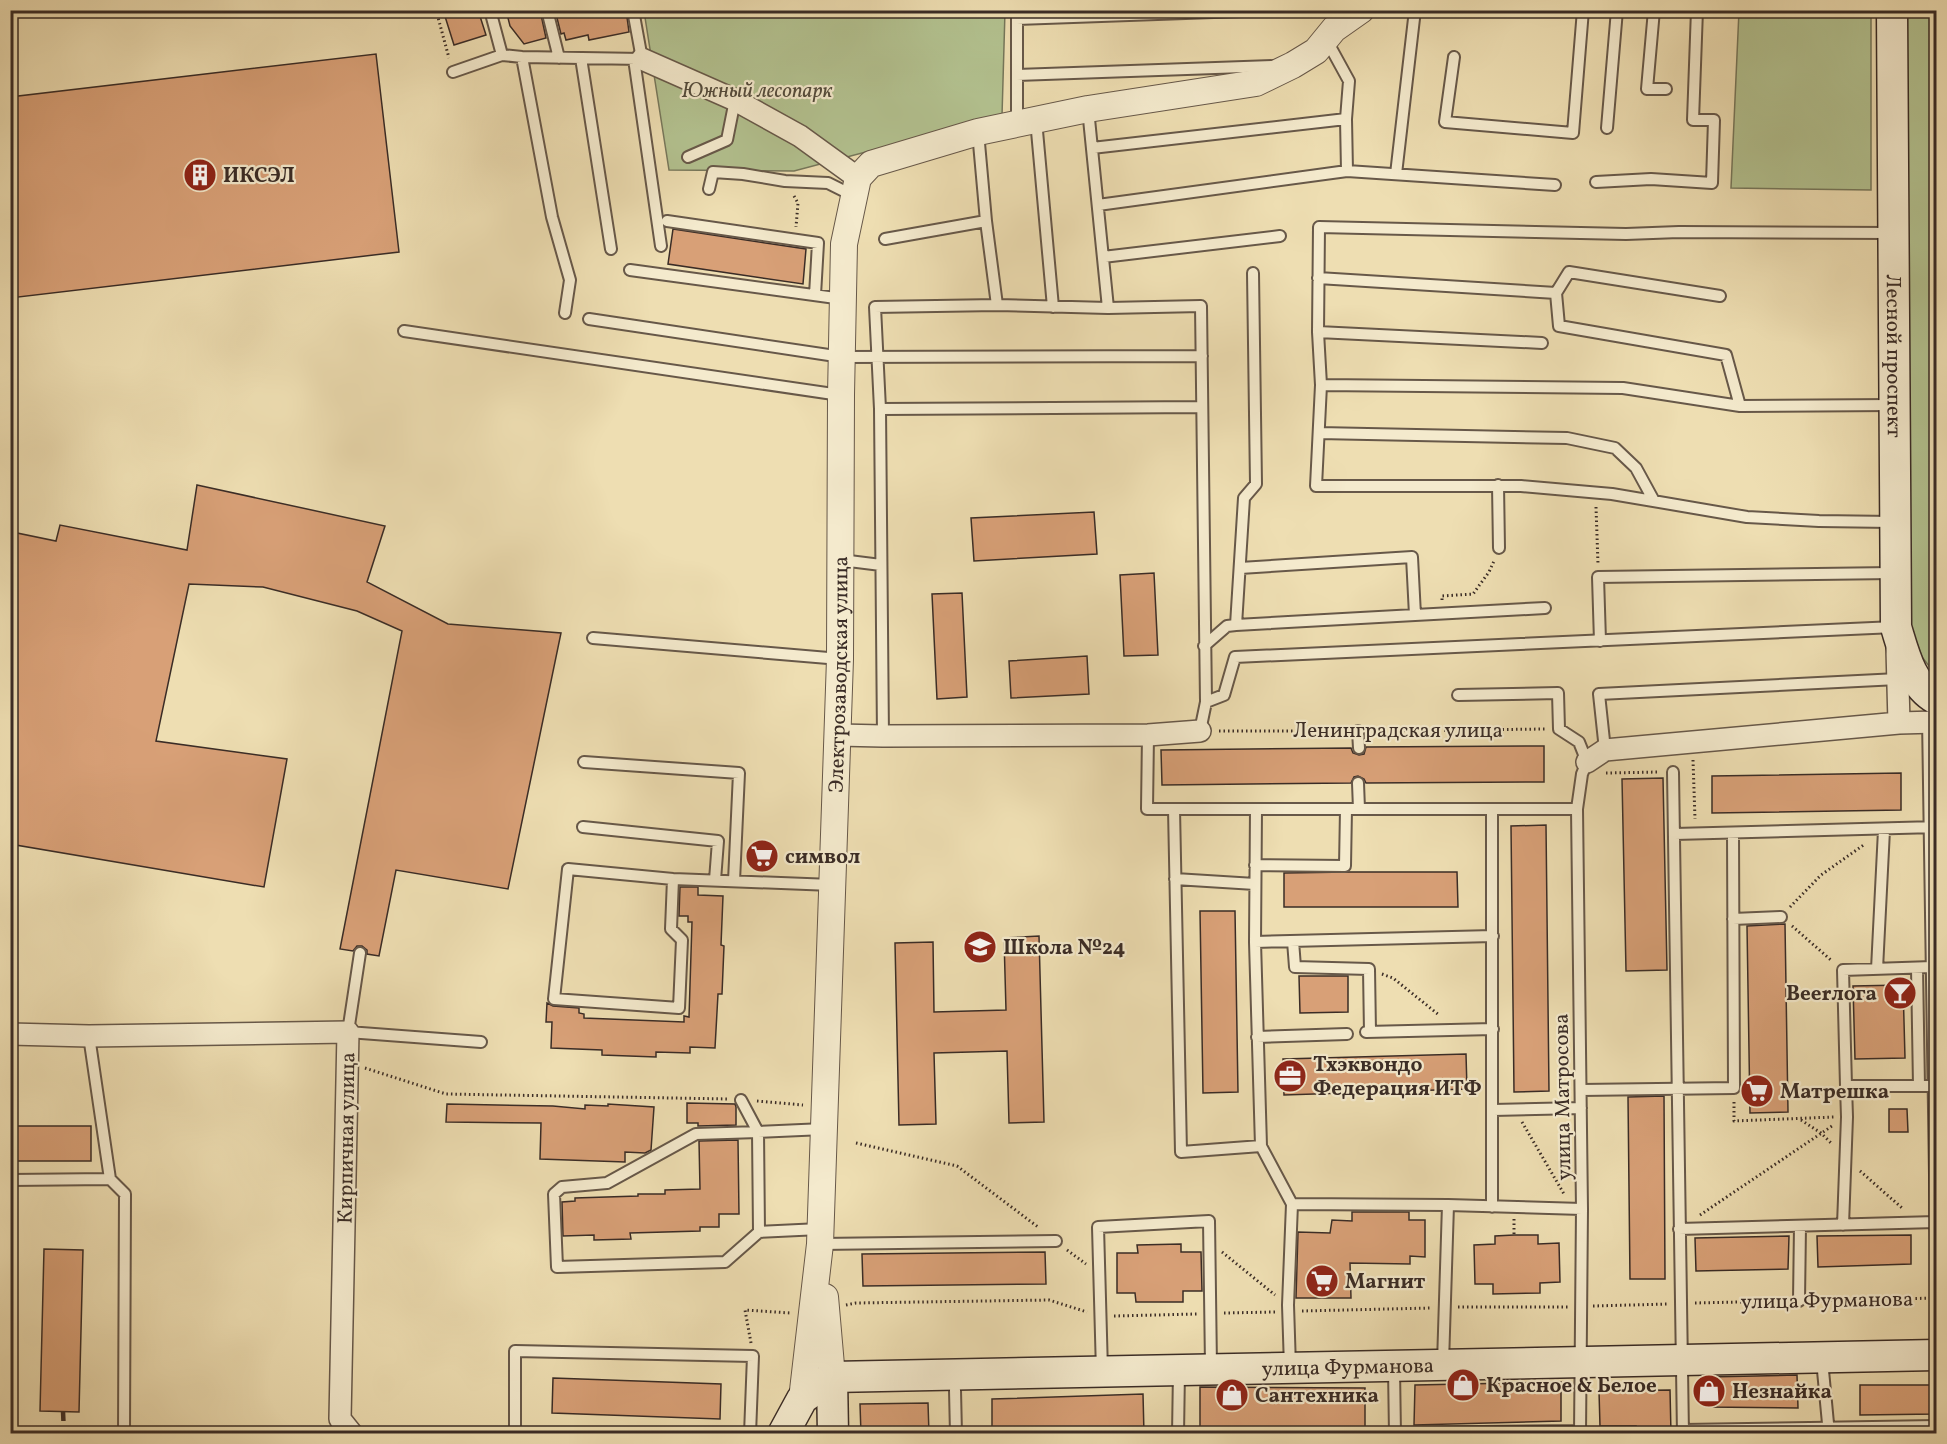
<svg xmlns="http://www.w3.org/2000/svg" width="1947" height="1444" font-family="Vollkorn,serif">
<rect width="100%" height="100%" fill="#eedeb2"/>
<filter id="stains"><feTurbulence type="fractalNoise" baseFrequency=".00333" numOctaves="4"/><feColorMatrix values="0 0 0 0 .2 0 0 0 0 .09 0 0 0 0 .02 0 0 0 .5 -.17"/></filter>
<radialGradient id="worn" r=".72"><stop offset=".6" stop-color="#630" stop-opacity="0"/><stop offset="1" stop-color="#630" stop-opacity=".3"/></radialGradient>
<path fill="#b3c290" stroke="#76775b" stroke-width="1.5" d="M644,11H1005L1002,116L794,171L669,170Z
M1739,11H1871V190L1731,188Z
M1906,11H1936V675L1922,657L1911,627Z"/>
<path fill="#d8a077" stroke="#3a2c26" stroke-width="1.5" d="M443,10H478L486,35L454,45Z
M506,10H540L546,38L524,44L510,26Z
M555,10H579L580,16L608,10H626L629,32L589,40L588,35L566,40L564,33L561,34Z
M376,54L399,252L10,298V97Z
M673,229L806,249L803,284L668,264Z
M197,485L385,526L367,582L448,624L561,633L508,889L396,870L379,956L367,954V950L362,946H357L353,951L340,949L402,631L357,611L263,587L189,584L156,741L287,759L264,887L10,844V540L12,532L56,541L60,525L187,550Z
M1094,512L1097,554L974,561L971,518Z
M1154,573L1158,655L1124,656L1120,575Z
M962,593L967,697L937,699L932,594Z
M1087,656L1089,694L1011,698L1009,661Z
M1544,746V782L1366,783L1364,779L1358,776L1354,777L1351,783L1162,785L1161,750L1351,748L1353,753L1359,755L1364,754L1366,747Z
M1901,773V810L1712,813V776Z
M1663,778L1667,970L1626,971L1622,779Z
M1546,825L1549,1091L1514,1092L1511,826Z
M1349,872H1457L1458,907H1284V873Z
M680,887H698V895L723,896L721,945L724,946L722,994H718L715,1048L690,1047V1053L656,1052V1057L602,1055V1050L551,1048L552,1022H546L547,1003L553,1006L579,1008V1013L584,1014V1018L684,1022V1016L689,1017L692,922H688V916H679Z
M1200,911H1235L1238,1092L1203,1093Z
M1785,924L1788,1112L1750,1113L1747,926Z
M1039,936L1044,1122L1009,1123L1007,1051L934,1053L936,1124L899,1125L895,943L933,942L934,1012L1006,1010L1004,938Z
M1299,976H1348V1012L1300,1013Z
M1903,985L1905,1058L1855,1059L1853,986Z
M1466,1054L1467,1089L1284,1095L1283,1059Z
M1664,1096L1665,1279H1630L1628,1097Z
M687,1103L735,1104L736,1107V1125L698,1126V1123H687Z
M447,1104L553,1106L585,1109V1105L608,1106V1104L654,1107L651,1150L645,1153L625,1152V1162L540,1159L541,1123L446,1122Z
M1889,1109H1907L1908,1132H1889Z
M10,1126H91V1161H10Z
M738,1140L739,1214H719V1227H700V1231L630,1233L631,1239L594,1240V1235L563,1236L562,1202L575,1201V1198L638,1196V1194H665V1190L700,1189L699,1141Z
M1352,1212H1409V1220H1425V1257L1410,1256V1264L1350,1263L1351,1298H1296L1298,1232L1330,1233L1332,1220L1352,1221Z
M1514,1235H1538V1244L1559,1243L1560,1282L1540,1283V1293L1493,1294V1284H1475L1474,1245L1495,1244V1236Z
M1911,1235V1264L1818,1267L1817,1236Z
M1789,1236L1788,1269L1696,1271L1695,1238Z
M1181,1244V1252H1201L1202,1291H1183V1302H1136L1135,1293H1117V1253H1138L1137,1245Z
M44,1249L83,1250L79,1412L40,1411Z
M1045,1252L1046,1284L863,1286L862,1254Z
M1797,1375L1798,1408L1706,1407L1707,1377Z
M553,1378L721,1384L720,1419L552,1413Z
M1561,1382V1421L1414,1425L1415,1385Z
M1860,1385H1936V1414L1860,1415Z
M1200,1387L1365,1388V1434H1331V1427H1241V1434H1200Z
M1670,1390L1671,1434H1636V1426H1600L1599,1391Z
M1143,1394L1144,1434H992V1399Z
M928,1403L929,1434H861L860,1404Z"/>
<g fill="none" stroke-linecap="round" stroke-linejoin="round">
<defs>
<path id="service" d="M490,10L502,55
M547,10L559,58
M1654,10L1647,89H1666
M1017,19L1270,10
M1326,39L1349,81L1346,119L1347,171
M522,57L552,217L570,280L565,313
M1454,57L1445,122L1573,133L1583,10
M581,58L611,249
M634,59L661,246
M453,72L502,55L522,57L642,59L633,10
M1017,75L1274,66
M1088,109L1108,308
M1036,120L1053,307
M1017,124V10
M1607,128L1617,10
M978,132L986,221L997,305
M1092,148L1346,119
M688,157L727,140L735,100
M1396,174L1415,10
M1596,182L1651,179L1712,183L1714,120H1693L1697,10
M709,189L713,172L743,174L785,181L828,183L854,196
M1098,205L1347,171L1555,185
M667,221L818,243L815,295
M1891,233L1679,232L1626,234L1319,227L1318,332L1321,385L1316,486H1521L1612,494L1747,517L1819,521L1892,522
M885,239L986,221
M1103,257L1280,236
M630,270L843,299
M1318,278L1556,293L1559,326L1726,355L1740,406
M1556,293L1569,272L1720,296
M589,319L842,357L1202,356
M404,331L840,395
M1318,332L1542,343
M1321,385L1623,388L1740,406L1893,405
M880,409L1202,407
M1319,433L1567,438L1615,448L1636,468L1654,501
M1498,485L1499,548
M841,560L881,565
M1415,615L1545,608
M1236,625L1415,615L1412,557L1240,568
M593,638L840,659
M1600,641L1598,577L1893,573
M1204,646L1227,626L1236,625L1244,498L1256,484L1253,273
M1458,695L1558,693L1559,729L1579,742L1587,762L1582,774L1577,809L1582,1209L1580,1434
M1206,702L1224,695L1235,657L1895,627
M1928,718L1936,1240
M1358,731L1359,748
M1148,735L1147,809H1577
M883,736L880,409L875,307L997,305L1108,308L1201,306L1206,702L1200,731
M1605,750L1599,694L1898,679
M584,762L739,773L734,881
M1673,772L1683,1434
M1358,783L1359,809
M1174,809L1181,1152L1261,1146
M1256,809L1255,942L1261,1146L1292,1204
M1492,809V1207
M583,827L718,841L715,880
M1675,834L1936,827
M1255,865L1345,866L1346,809
M673,879L671,929L682,940L679,1008L554,999L568,869L673,879L832,885
M1175,879L1255,884
M1733,919L1781,917
M1293,941L1295,967L1369,969L1370,1032
M1255,942L1493,936
M360,953L348,1032L481,1042
M1917,968L1919,1086
M1877,969L1884,830
M1366,1032L1493,1029
M89,1036L110,1179
M1257,1037L1347,1034
M1846,1086L1843,970L1932,967
M1581,1090L1734,1088L1733,833
M741,1100L758,1132L696,1134L607,1183L562,1187L554,1194L557,1267L725,1262L759,1232
M1493,1110L1581,1108
M10,1180L110,1179L125,1194L124,1434
M1448,1205L1582,1209
M1843,1225L1847,1117L1846,1086H1934
M820,1229L759,1232L758,1132L824,1129
M1679,1229L1936,1222
M820,1244L1056,1241
M1799,1301L1800,1226
M1822,1360L1829,1434
M1290,1367L1288,1305L1292,1204L1448,1205L1443,1363
M1394,1369L1395,1434
M1102,1371L1098,1227L1209,1221L1211,1366
M955,1390L956,1434
M1683,1430L1936,1426
M1395,1433L1580,1431
M515,1434V1351L753,1356L750,1434
M1178,1434L1179,1371"/>
<path id="minor" d="M642,59L735,100L800,136L858,178
M1897,649L1899,723
M838,735L883,736L1148,735L1200,731
M1587,762L1605,750L1899,723L1936,722
M10,1034L89,1036L348,1032L340,1419L352,1434"/>
<g id="tertiary">
<path d="M825,1297L832,1377"/>
<path id="s1" d="M802,1399L820,1244L840,659L841,395L844,244L858,178L871,164L978,132L1088,109L1256,83L1293,65L1316,51L1334,29L1361,10"/>
</g>
<g id="secondary">
<path id="s2" d="M1892,10L1896,627C1904,653 1911,685 1936,699"/>
<path id="s3" d="M832,1377L1936,1355"/>
<path d="M832,1377L833,1434"/>
<path d="M783,1434L802,1399L832,1377"/>
</g>
</defs>
<use href="#service" stroke="#675849" stroke-width="14"/>
<use href="#minor" stroke="#675849" stroke-width="24"/>
<use href="#tertiary" stroke="#675849" stroke-width="28"/>
<use href="#secondary" stroke="#3a2c26" stroke-width="33"/>
<path stroke="#3a2c26" stroke-width="3" stroke-dasharray="1.5 3" stroke-linecap="butt" d="M436,10L449,58
M794,196L798,203L796,227
M1596,507L1598,564
M1442,600V596L1473,594L1489,572L1494,561
M1219,731H1345
M1372,731L1546,729
M1693,760L1695,819
M1606,773L1659,772
M1790,907L1821,875L1865,844
M1792,926L1832,961
M1382,974L1393,978L1439,1015
M365,1068L446,1094L729,1099
M757,1101L803,1105
M1734,1102V1121L1834,1117
M1801,1120L1821,1133L1831,1143
M1522,1122L1564,1194
M856,1143L957,1166L1038,1227
M1860,1171L1902,1208
M1700,1215L1832,1126
M1514,1219V1235
M1067,1250L1086,1264
M1222,1252L1275,1295
M1812,1301L1936,1298
M1695,1303L1785,1301
M846,1305L856,1303L1049,1300L1087,1312
M1593,1306L1668,1304
M1458,1307H1569
M1302,1311L1431,1308
M1224,1313L1275,1312
M1114,1316L1197,1314
M751,1343L745,1310L790,1313"/>
<use href="#service" stroke="#f4eacd" stroke-width="10"/>
<use href="#minor" stroke="#f4eacd" stroke-width="21"/>
<use href="#tertiary" stroke="#f4eacd" stroke-width="26"/>
<use href="#secondary" stroke="#f4eacd" stroke-width="30"/>
<path stroke="#3a2c26" stroke-width="4.5" stroke-dasharray="10 10" stroke-linecap="butt" d="M63,1411L64,1434"/>
</g>
<defs>
<symbol id="building-disc" viewBox="-11 -11 22 22"><circle r="9.5" fill="#8f2418" stroke="#f4eacd"/><path d="M-4-6H4V6H1V3H-1V6H-4ZM-2.5-4.3h1.7v1.8h-1.7ZM.8-4.3h1.7v1.8H.8ZM-2.5-1h1.7V.8h-1.7ZM.8-1h1.7V.8H.8Z" fill="#fff"/></symbol>
<symbol id="supermarket-disc" viewBox="-11 -11 22 22"><circle r="9.5" fill="#8f2418" stroke="#f4eacd"/><path d="M-6-5.5h2.5l.6 2H6L4.5 2H-2.5L-4.4-4H-6ZM-1.5 3.2a1.3 1.3 0 1 0 .1 0ZM3 3.2a1.3 1.3 0 1 0 .1 0Z" fill="#fff"/></symbol>
<symbol id="school-disc" viewBox="-11 -11 22 22"><circle r="9.5" fill="#8f2418" stroke="#f4eacd"/><path d="M0-5L7-2L0 1L-7-2ZM-4 1L0 2.5L4 1V4Q0 6-4 4Z" fill="#fff"/></symbol>
<symbol id="bar-disc" viewBox="-11 -11 22 22"><circle r="9.5" fill="#8f2418" stroke="#f4eacd"/><path d="M-6-5H6L.8 .8V4.5H3.5V6h-7V4.5H-.8V.8Z" fill="#fff"/></symbol>
<symbol id="office-disc" viewBox="-11 -11 22 22"><circle r="9.5" fill="#8f2418" stroke="#f4eacd"/><path d="M-6-3h4V-5.5h4V-3h4V5H-6ZM-1-4.5V-3h2v-1.5ZM-6 0V1H6V0Z" fill="#fff"/></symbol>
<symbol id="shop-disc" viewBox="-11 -11 22 22"><circle r="9.5" fill="#8f2418" stroke="#f4eacd"/><path d="M-5-2.5h2.3a2.7 3.5 0 0 1 5.4 0H5L5.5 6h-11ZM-1.5-2.5h3a1.5 2.3 0 0 0-3 0Z" fill="#fff"/></symbol>
</defs>
<g fill-rule="evenodd">
<use href="#building-disc" x="181" y="156" width="38" height="38"/>
<use href="#supermarket-disc" x="743" y="837" width="38" height="38"/>
<use href="#school-disc" x="961" y="928" width="38" height="38"/>
<use href="#bar-disc" x="1881" y="974" width="38" height="38"/>
<use href="#office-disc" x="1271" y="1057" width="38" height="38"/>
<use href="#supermarket-disc" x="1738" y="1072" width="38" height="38"/>
<use href="#supermarket-disc" x="1303" y="1262" width="38" height="38"/>
<use href="#shop-disc" x="1444" y="1366" width="38" height="38"/>
<use href="#shop-disc" x="1690" y="1372" width="38" height="38"/>
<use href="#shop-disc" x="1213" y="1376" width="38" height="38"/>
</g>
<g text-anchor="middle" stroke-width="4.5" stroke-linejoin="round" paint-order="stroke">
<g font-size="21" font-style="italic" fill="#524a3b" stroke="#f4eacd">
<text x="757" y="97">Южный лесопарк</text>
</g>
<g font-size="21" font-weight="bold" fill="#3a2c26" stroke="#f4eacd" text-anchor="start">
<text x="223" y="182">ИКСЭЛ</text>
<text x="785" y="863">символ</text>
<text x="1003" y="954">Школа №24</text>
<text x="1877" y="1000" text-anchor="end">Beerлога</text>
<text x="1313" y="1071">Тхэквондо<tspan x="1313" dy="24">Федерация ИТФ</tspan></text>
<text x="1780" y="1098">Матрешка</text>
<text x="1345" y="1288">Магнит</text>
<text x="1486" y="1392">Красное &amp; Белое</text>
<text x="1732" y="1398">Незнайка</text>
<text x="1255" y="1402">Сантехника</text>
</g>
<g font-size="21" fill="#3a2c26" stroke="#f4eacd">
<text dy="7" stroke="none"><textPath href="#s2" startOffset="346">Лесной проспект</textPath></text>
<text dy="7" stroke="none"><textPath href="#s1" startOffset="726">Электрозаводская улица</textPath></text>
<text x="1398" y="737">Ленинградская улица</text>
<text transform="translate(1562 1097) rotate(-91)" y="7">улица Матросова</text>
<text transform="translate(346 1138) rotate(-89)" y="7">Кирпичная улица</text>
<text transform="translate(1827 1300) rotate(-1)" y="7">улица Фурманова</text>
<text dy="7" stroke="none"><textPath href="#s3" startOffset="516">улица Фурманова</textPath></text>
</g>
</g>
<rect width="1947" height="1444" fill="none" stroke="#eedeb2" stroke-width="36"/>
<rect x="12" y="12" width="1923" height="1420" fill="none" stroke="#3a2c26" stroke-width="3"/>
<rect x="18" y="18" width="1911" height="1408" fill="none" stroke="#3a2c26" stroke-width="1.5"/>
<rect width="100%" height="100%" filter="url(#stains)"/>
<rect width="100%" height="100%" fill="url(#worn)"/>
</svg>
